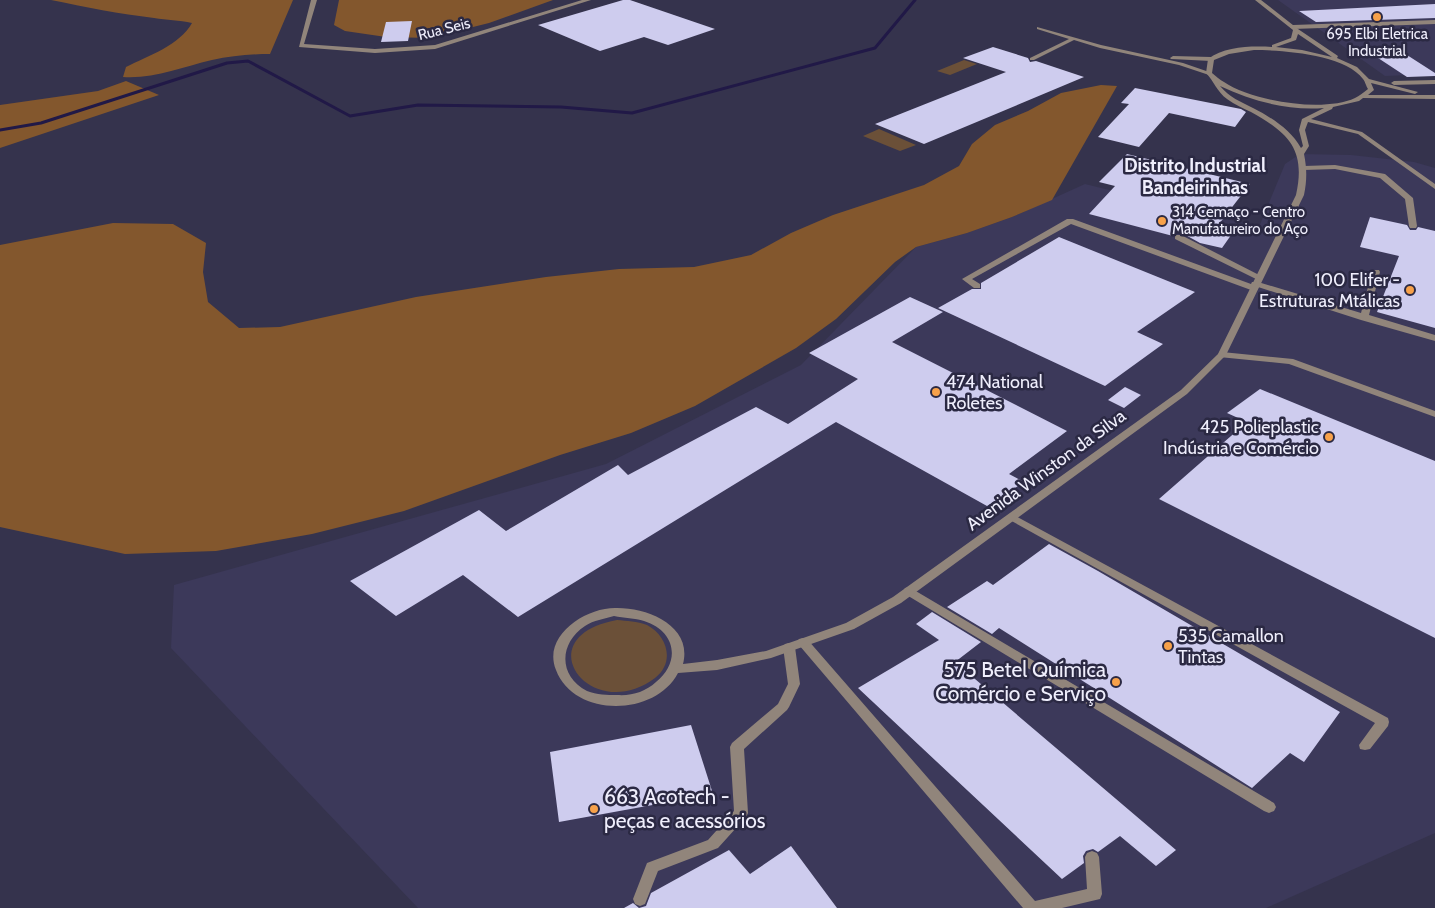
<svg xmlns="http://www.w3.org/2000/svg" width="1435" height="908" font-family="Cabin,sans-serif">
<rect width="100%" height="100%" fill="#35334d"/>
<path fill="#3c395a" d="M1278,0H1435V74L1385,76Z
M1300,154L1351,155L1414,162L1435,168V833L1266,908H418L171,648L174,585L606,464L801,365L916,247L967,233L1012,217L1085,184L1259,227L1285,164Z"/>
<path fill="#6b5038" d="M964,60L977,64L950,75L937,71Z
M879,129L916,145L900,151L863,136Z
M617,620C627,621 637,621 647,625C668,636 675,663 655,678C591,726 524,637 617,620Z"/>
<path fill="#83572d" d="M51,0H293L270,54C251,54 231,56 212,60C182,67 154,79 123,77L126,67C148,56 180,45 192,23C179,20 167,20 154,18C120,14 85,7 51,0Z
M339,0H553L489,23L429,38L386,37L345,31L334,25Z
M126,81L159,95L0,148V105L98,91Z
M1101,85L1117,86L1052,200L1012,217L967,233L916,247L895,262L836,319L796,348L695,406L631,433L560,455L404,511L312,534L216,551L125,554L0,527V245L113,223L173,224L206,243L203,272L208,302L239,328L280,327L416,297L546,277L619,269L694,267L751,255L791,233L833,215L924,185L959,166L972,144L995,125L1028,111L1061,93Z"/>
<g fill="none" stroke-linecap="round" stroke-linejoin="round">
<path stroke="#211947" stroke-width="3" d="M0,130L41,123L227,63L248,61L350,116L418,105L561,107L632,113L875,48L915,0"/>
</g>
<path fill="#ceccee" d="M623,0H630L715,29L668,45L644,37L600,51L538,25Z
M1435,4V18L1316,22L1299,11Z
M412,21L408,41L381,42L386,22Z
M993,47L1028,58L1030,62L1036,61L1084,77L924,144L875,124L1006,72L963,58Z
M1407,55L1435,73V76L1407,77L1375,56Z
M1135,88L1241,109L1246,112L1235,127L1169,113L1139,147L1098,137L1129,104L1121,103Z
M1127,154L1250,184L1219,224L1236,228L1222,248L1200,243L1182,233H1175L1173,236L1089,214L1115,186L1099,182Z
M1370,217L1407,225L1410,230H1416L1418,227L1435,231V328L1377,312L1399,256L1360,247Z
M1059,237L1195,292L1137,332L1163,344L1105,386L938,308L972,289H981V283Z
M910,297L943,312L892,342L1067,431L1009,474L1024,482L987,506L836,422L518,617L463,575L396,616L350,581L479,510L506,531L618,465L628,475L756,407L788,424L858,379L809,353Z
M1125,387L1141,395L1124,408L1108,400Z
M1260,389L1435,461V638L1159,499L1247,422L1227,413Z
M1049,544L1098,571L1340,712L1304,762L1290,753L1252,788L999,628L992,634L947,607L987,581L993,585Z
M932,612L981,642L955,662L1176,850L1156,866L1120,836L1098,852L1093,849L1086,851L1083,856L1084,863L1062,879L858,688L939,640L916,624Z
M691,725L713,794L559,822L550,752Z
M791,846L837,908H624L633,903L639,908L646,906L651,893L729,850L750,874Z"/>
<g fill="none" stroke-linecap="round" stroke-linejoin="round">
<path fill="#91857b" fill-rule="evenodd" d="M1435,20V24L1293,29L1290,27L1293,25Z
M1037,27L1101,45L1183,63L1212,73L1209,75L1179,65L1100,48L1074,40L1034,60H1030V58L1069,39L1037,29Z
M1173,56L1211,57L1214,59L1211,61L1171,59L1170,58Z
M1335,165L1385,174L1413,198L1417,226L1416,228H1410L1409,226L1405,199L1380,178L1335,169L1304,170L1300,168L1304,166Z
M1067,219H1073L1251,284L1252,282H1258L1361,313L1372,272L1373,270H1379L1380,272L1369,315L1435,335V341L1361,320L1258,287L1257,290H1251L1071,224L972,279L980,284V288H974L962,279Z
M1175,235H1181L1263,277L1259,279H1256L1175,239Z
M1222,352L1293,359L1435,411V417L1289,364L1219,357L1218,355L1219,353Z
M1012,514L1388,718L1389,722L1388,726L1370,749L1365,750L1360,749L1359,745L1375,723L1008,519L1007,517L1008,515Z
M909,587L1274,803L1276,807L1274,811L1269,813L1264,811L905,594L903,591L905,588Z
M803,638L807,639L1035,901L1087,889L1085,857L1087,853L1092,851L1097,853L1099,857L1102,894L1100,899L1062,908H1023L799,645L797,642L799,639Z
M789,643L793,644L795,647L800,684L789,707L787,710L744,749L748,813L746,817L718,848L658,871L645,904L640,906L635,904L633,899L647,863L708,840L734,811L730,747L732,743L778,704L788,684L783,647L785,644Z"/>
<path fill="#91857b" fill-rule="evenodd" d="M311,0H317L304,44L375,49L435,45L582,0H591L435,49L375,53L299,47Z
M1255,0H1261L1298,29L1338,56L1337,58L1357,67L1369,79L1418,92L1415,94L1371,83L1374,90L1368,95H1435V99L1363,98L1359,101L1333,107L1332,109L1311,119L1362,132L1435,184V189L1358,134L1308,122L1305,130L1309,146L1304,154C1307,169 1307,180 1304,195L1226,355L1187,394L901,603L854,629L771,658L717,670L678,673C655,717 574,718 556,670C542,636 585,608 615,608C646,607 693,625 683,664L717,660L766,651L846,623L893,597L1181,390L1218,354L1296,195C1306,150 1289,133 1251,112C1243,108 1235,105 1227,99C1217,92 1214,81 1206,73L1208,59C1225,46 1252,46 1272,47V45L1291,38L1293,30ZM1298,34L1332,57L1302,50L1276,47L1296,40ZM1254,50C1282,50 1345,54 1363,79C1365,81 1366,86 1368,89C1364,92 1359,96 1355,98C1323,113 1252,101 1224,82C1220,80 1216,76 1212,73L1214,60L1229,54ZM1220,86C1252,101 1288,111 1324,108L1302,119L1299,130L1303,146L1301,148C1291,130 1271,117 1253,108C1241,102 1229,97 1220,86ZM614,616C624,618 635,618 644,621C676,631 681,662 656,682C645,692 632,696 617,695C607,695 597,695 587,691C558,676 559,643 585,626C594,620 604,619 614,616Z
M1435,80V84L1394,85L1391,83L1394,81Z"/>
</g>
<g fill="#f7a14a" stroke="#2b2943" stroke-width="2">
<circle cx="1377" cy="17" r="5"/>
<circle cx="1162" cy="221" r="5"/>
<circle cx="1410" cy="290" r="5"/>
<circle cx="936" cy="392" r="5"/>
<circle cx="1329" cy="437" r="5"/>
<circle cx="1168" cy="646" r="5"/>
<circle cx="1116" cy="682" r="5"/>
<circle cx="594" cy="809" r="5"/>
</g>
<g text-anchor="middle" stroke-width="5" stroke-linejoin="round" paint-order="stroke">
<g font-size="15" fill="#efeefc" stroke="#2b2943">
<text transform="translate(444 29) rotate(-14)" y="5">Rua Seis</text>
</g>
<g font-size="15" fill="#efeefc" stroke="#2b2943">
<text x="1377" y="39">695 Elbi Eletrica<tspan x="1377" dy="17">Industrial</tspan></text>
<text x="1172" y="217" text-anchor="start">314 Cemaço - Centro<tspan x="1172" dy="17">Manufatureiro do Aço</tspan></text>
</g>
<g font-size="18" fill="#efeefc" stroke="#2b2943" text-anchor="end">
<text x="1400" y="286">100 Elifer -<tspan x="1400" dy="21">Estruturas Mtálicas</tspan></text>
<text x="946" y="388" text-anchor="start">474 National<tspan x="946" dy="21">Roletes</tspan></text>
<text x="1319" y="433">425 Polieplastic<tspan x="1319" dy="21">Indústria e Comércio</tspan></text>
<text x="1178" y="642" text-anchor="start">535 Camallon<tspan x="1178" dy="21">Tintas</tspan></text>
</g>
<g font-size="18" fill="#efeefc" stroke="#2b2943">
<text transform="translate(1046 470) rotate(-36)" y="6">Avenida Winston da Silva</text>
</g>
<g font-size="19" font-weight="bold" fill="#efeefc" stroke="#2b2943">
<text x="1195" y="172">Distrito Industrial<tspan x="1195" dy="22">Bandeirinhas</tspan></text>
</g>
<g font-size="21" fill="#efeefc" stroke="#2b2943" text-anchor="end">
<text x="1106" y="677">575 Betel Química<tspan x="1106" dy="24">Comércio e Serviço</tspan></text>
<text x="604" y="804" text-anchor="start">663 Acotech -<tspan x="604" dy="24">peças e acessórios</tspan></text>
</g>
</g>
</svg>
